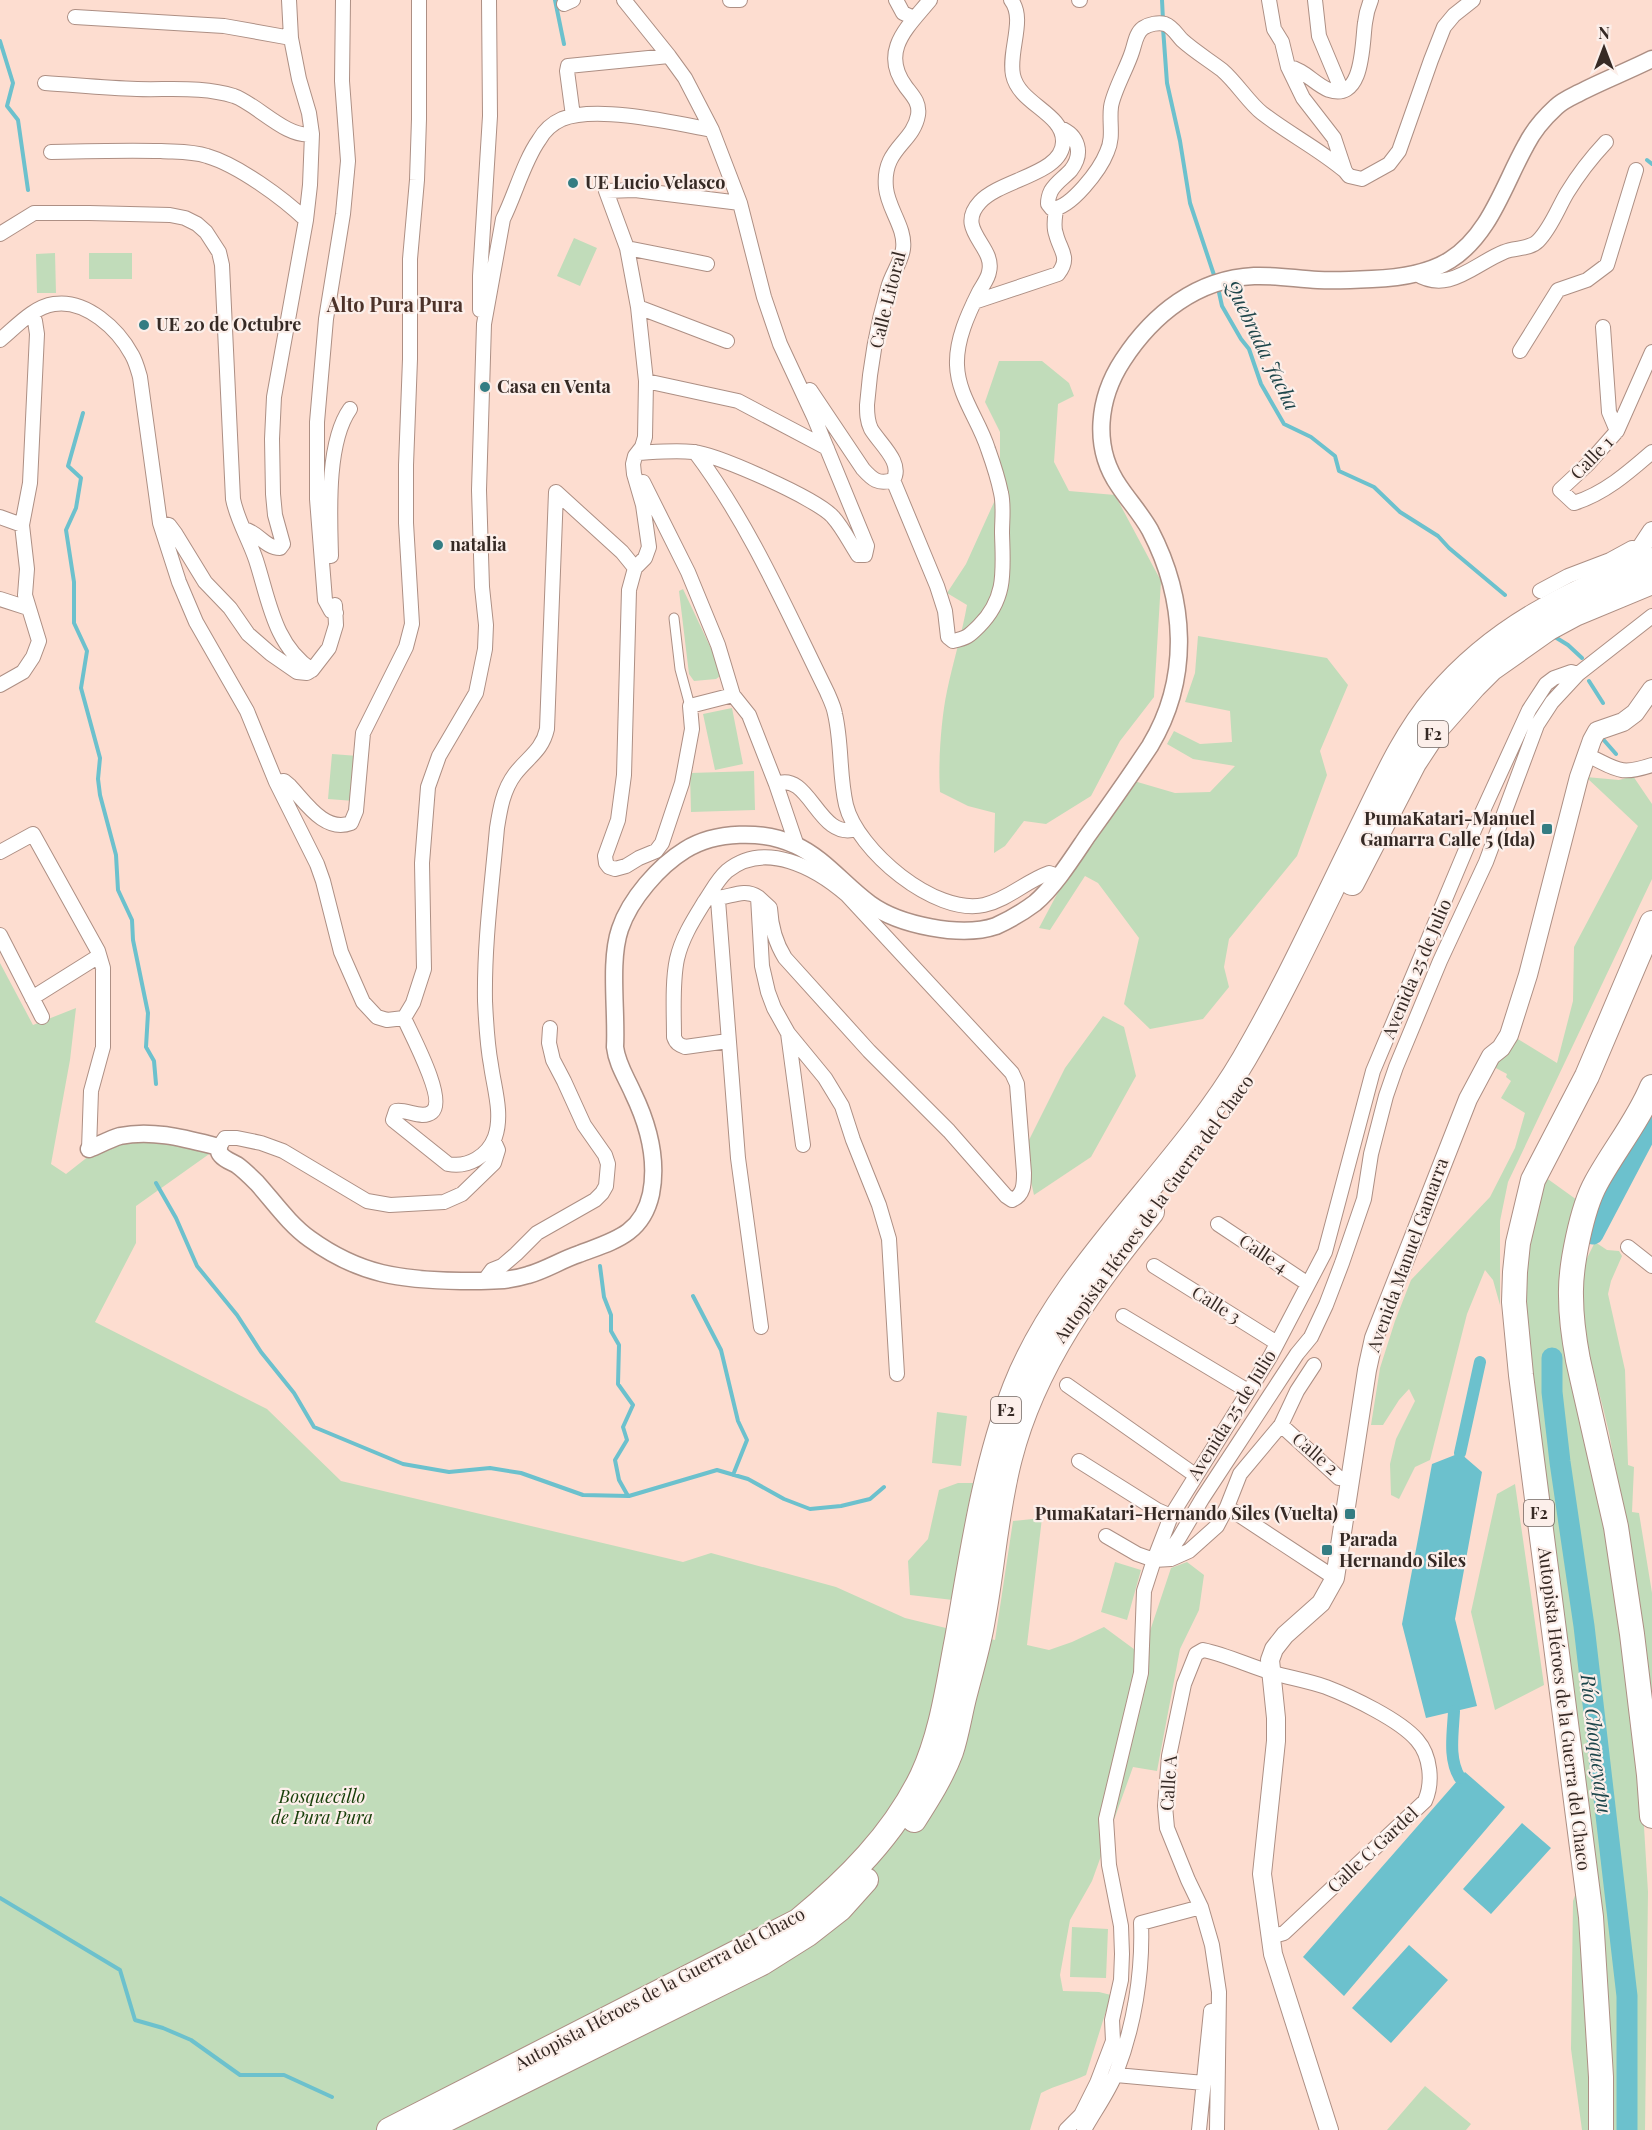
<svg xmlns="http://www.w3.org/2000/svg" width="1652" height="2130" font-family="'Playfair Display',serif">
<rect width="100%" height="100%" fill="#fdddd0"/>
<path fill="#c1dcba" d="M574,238L597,248L580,286L557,276Z
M55,253L56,293H37L36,254Z
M89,253H132V279H89Z
M999,361H1042L1069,383L1074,396L1058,404L1054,462L1069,491L1115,495L1161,581L1154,697L1120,741L1091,796L1046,824L1024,821L1005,846L994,853L995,813L968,806L940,792C938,764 941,719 947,691C953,662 962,634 967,605L947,593L966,564L1000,489V432L985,402Z
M683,589L723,674L716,679L694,681L689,674L679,591Z
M1198,636L1327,658L1348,685L1320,751L1327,775L1297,856L1229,939L1224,967L1229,987L1203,1019L1150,1029L1124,1004L1139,938L1098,883L1085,876L1050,930L1039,928L1073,864L1134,781L1175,793L1210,792L1235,766L1193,759L1167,744L1174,731L1200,744L1232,742L1230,711L1185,702L1195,673Z
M732,708L743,764L715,770L703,714Z
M332,754L358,756L354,801L328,799Z
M754,771L755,810L691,812L690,773Z
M1633,776L1652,804V879L1508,1182L1500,1221V1305L1493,1280L1485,1270L1467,1314L1430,1460L1415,1467L1399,1499L1391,1495L1390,1464L1396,1439L1415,1401L1409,1389L1399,1400L1383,1425H1371L1380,1368L1395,1321L1411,1280L1490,1197L1515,1148L1525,1113L1501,1098L1511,1081L1506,1077L1507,1074L1494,1067L1513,1036L1557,1063L1573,1001L1574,947L1638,826L1586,777L1619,780Z
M0,963L33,1025L76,1008L70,1060L51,1164L66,1174L108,1141L148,1134L212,1152L136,1206V1243L95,1322L267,1409L341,1481L683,1562L711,1553L836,1587L905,1618L995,1640L1013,1521L1042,1518L1027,1645L1049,1650L1072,1642L1104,1627L1142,1655L1171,1568L1187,1562L1204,1575L1199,1610L1180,1649L1157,1771L1133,1767L1092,1881L1070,1920L1060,1975L1063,1991L1099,1992L1111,1995L1086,2075C1071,2082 1056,2085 1041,2093L1030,2130H0Z
M1103,1016L1124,1027L1136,1076L1091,1157L1034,1195L1024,1150L1065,1068Z
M1652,1113V1127L1612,1199Z
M1545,1177L1577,1200L1567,1242L1594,1463L1624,1637L1641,1778L1648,1892L1645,2130H1635L1634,1994L1616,1831L1564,1426L1557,1352L1546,1354V1387L1619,1994V2130H1610L1529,1355L1524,1290L1525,1245Z
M1595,1242L1607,1250L1619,1251L1622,1256L1611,1281L1608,1294L1625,1370L1628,1465L1634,1467L1632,1512L1639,1513L1652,1593V1695C1639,1607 1626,1520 1609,1433C1599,1386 1581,1337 1580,1289C1580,1271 1587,1258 1595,1242Z
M937,1412L967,1416L961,1466L932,1463Z
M958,1483H976L953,1600L910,1595L908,1561L928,1539L939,1490Z
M1515,1484L1544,1685L1495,1710L1471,1612L1497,1494Z
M1115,1562L1141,1570L1127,1620L1101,1612Z
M1578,1887L1586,2005L1590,2130H1582L1571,2049L1573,1901Z
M1072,1927L1108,1929L1106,1978L1070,1977Z
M1425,2086L1471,2124L1466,2130H1387Z"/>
<path fill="#6cc1cd" d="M1460,1453L1482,1472L1455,1619L1477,1706L1426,1718L1402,1624L1432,1464Z
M1465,1772L1505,1807L1344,1996L1303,1957Z
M1522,1823L1551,1848L1491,1914L1463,1889Z
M1409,1945L1448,1980L1391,2043L1352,2008Z"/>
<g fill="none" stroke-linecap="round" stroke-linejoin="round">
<path stroke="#6cc1cd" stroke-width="4" d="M555,0L564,44
M1162,0L1163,20
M1163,28L1167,83L1180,141L1190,203L1215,278
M0,41L13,83L7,106L18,120L28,190
M1647,160L1652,164
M1218,288L1222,306L1241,339L1249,349L1261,384L1284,424L1311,437L1335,456L1339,471L1374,487L1400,512L1438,536L1449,548L1505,595
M83,413L68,466L81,478L76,508L66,530L74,582V623L87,651L81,688L100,758L98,779L100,795L116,855L118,890L132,920L133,940L148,1013L146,1047L154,1061L156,1084
M1555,637L1568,645L1582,658
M1589,681L1603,703
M1602,736V738L1616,754
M156,1183L176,1218L197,1266L237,1315L261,1352L294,1393L314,1427L403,1464L449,1472L490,1468L521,1473L583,1495L629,1496L717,1470L748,1479L784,1499L810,1509L841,1506L870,1499L884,1487
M600,1266L604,1297L611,1315V1331L619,1345L618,1384L633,1405L623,1427L627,1440L615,1460L619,1480L628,1496
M693,1296L721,1350L738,1421L747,1440L733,1475
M0,1898L120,1970L135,2020L163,2028L191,2040L240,2075H284L332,2097"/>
<path stroke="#6cc1cd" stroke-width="12" d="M1460,1453L1480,1362
M1454,1711C1453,1733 1448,1759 1460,1778"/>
<path stroke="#6cc1cd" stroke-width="21" d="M1593,1234L1652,1122
M1552,1358V1392L1560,1462L1584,1626L1627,1996V2130"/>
<defs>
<path id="pedestrian" d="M674,618L680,669L690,706"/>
<path id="minor" d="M624,0L669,56
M730,0H740
M896,0L903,13L914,18
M1079,0H1080
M1269,0L1274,29L1282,42L1288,67L1303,98L1334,138L1345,171L1349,176L1362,179L1389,164L1399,151L1431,60L1444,27L1454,15L1473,0
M1315,0L1319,36L1342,91
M564,4L573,0
M75,17L224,26L291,38
M1288,67C1304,69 1314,84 1329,90C1364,102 1362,43 1365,23C1366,15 1368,7 1371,0
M45,83C76,85 106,88 137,89C169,90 203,86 234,96C257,104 287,139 312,134
M573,116L567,71L568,66L669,56L685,78L712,130
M1060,128C1078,135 1084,153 1071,170C1065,177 1056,182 1051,191C1049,195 1048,200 1048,204L1052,209C1071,208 1100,170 1107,152C1114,137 1109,123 1111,107C1113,92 1127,68 1132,52C1135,43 1136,33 1143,28C1149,24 1159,22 1165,24C1173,27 1177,35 1182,40C1194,51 1209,60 1222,70C1237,83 1249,103 1262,113C1289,134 1319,149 1345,171
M51,152C88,151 125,150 161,151C176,152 192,151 207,156C238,165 283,198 306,220
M0,234L34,213H89L170,215L185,218L197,224L206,232L219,252L222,265L233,499C237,520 249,539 256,560C269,600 274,645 312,670
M627,248L707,264
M1415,273C1448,295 1474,264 1504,252C1515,247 1529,250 1538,241C1551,228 1558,208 1567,193C1578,175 1592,157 1606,142
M974,302L1058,274C1071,257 1060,251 1056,234C1053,227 1055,217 1056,209
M638,307L727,341
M480,310V276L490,116L489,0
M1603,327L1609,412L1617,431
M0,340C16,327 33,307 54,304C86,299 118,329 132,355C136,362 138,370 140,377L160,523L179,582L196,622L247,711L276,782L317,864L323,881L341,952L363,1002L377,1017L387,1020L404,1018L413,1003L424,969L422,863L428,787L439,756L476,693L485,649L486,625L482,587L479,490L484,324L503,219C515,195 524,161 539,140C544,131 553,123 562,119C597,105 675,123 712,130L740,203L764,297L780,344L814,417L867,546L865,555H858C850,543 843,528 833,517C818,499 716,454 693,452C675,450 656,452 638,453
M1520,351L1558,290L1587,280L1607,265L1636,170
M1652,352L1617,431L1588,464L1560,490L1574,503C1604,494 1629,472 1652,452
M646,381L738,401L827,448
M810,390L863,469C872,479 878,485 893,480C904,463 879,443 871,429C867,421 867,413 867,405C870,366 877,326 888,288C891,275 901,263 903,249C906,228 888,209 886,188C882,148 913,144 918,115C920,103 913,96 906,87C879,51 908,27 930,0
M695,452C750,525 787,611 827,692C830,699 834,707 835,714C842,744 839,775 846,805C857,850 935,916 984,905C1009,899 1026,881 1049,873L1058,876
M893,480L937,586L945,611L948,637L953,641C967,638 969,636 979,626C1007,598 1003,570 1002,533C1002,520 1004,505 1001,493C998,478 993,463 988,449C979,420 958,396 957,365C956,340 968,314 979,292C982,286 988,279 989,272C996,246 954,230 980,202C1001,179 1064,174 1063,141C1063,113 1019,104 1013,75C1008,51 1026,19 1011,0
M643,482L688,572L718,645L733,695L749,715L776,784L797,846
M556,492L622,552L635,568
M0,517L22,525
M160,523L169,525L175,533L205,582L230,608L248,634L271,654L297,672L307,673L312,670L329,648L336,625L335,605
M244,529C258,532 265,548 280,548L283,544L275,515L273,494L272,439L274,397L306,220L310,185L312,134L309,113L299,79L291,38L289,0
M331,556C330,515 326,443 350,409
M1540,591L1568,576L1610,560L1632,548L1641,549
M0,599L28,608
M336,613L331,611L325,600L317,499V422L326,319L343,214L348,161L342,81L343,0
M0,685L23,672L33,657L39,641L25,595L27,569L22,525L30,483L37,334L35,321L31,314
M733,695L690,706L692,729L682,783L662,843L656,851L639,858L626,866L615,869L609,867L606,863L605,856L618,820L624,775L629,590L635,568L645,558L649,547L643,505L634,474L633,464L635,456L642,447L645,437L646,381L638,307L627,248L606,191L635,190L740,203
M1587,755C1617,769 1619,776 1652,765
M276,782L284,781L290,786C306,803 325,833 351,823L356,811L363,733L406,647L412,624L406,523V465L410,359V259L417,180L419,119V0
M776,784C810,770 818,841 856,829
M0,852L33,834L98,951L103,968V1047L91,1091L89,1149
M709,898C726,901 742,886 758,897L762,966L768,992L774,1008L788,1033L803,1145
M718,900L738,1158L761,1327
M0,935L42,1017
M32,998L99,956
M404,1018C411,1034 447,1100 432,1112C422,1120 407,1109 396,1111L393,1120L448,1164C468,1168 488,1156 495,1137C503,1114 494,1088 491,1065C487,1044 486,1022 485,1001C484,943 492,885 497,828C500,809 503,790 515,774C528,757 542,751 547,729L556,492
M788,1033L825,1078L842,1106L853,1140L879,1205L889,1239L897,1374
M728,1041L685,1047C679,1045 676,1043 674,1037C674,1013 672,982 677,959C682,937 694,919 705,901C712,891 717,880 727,871C765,840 816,868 847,895L1012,1073L1017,1084L1024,1173C1024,1184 1024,1195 1012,1200L1006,1196L949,1131L869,1051L785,958C775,942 771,927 770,908L758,897
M219,1147L225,1138H237L261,1143L283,1151L367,1201L390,1205L444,1202L462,1194L494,1163L498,1150L494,1141
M1218,1224L1308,1284
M1628,1247L1652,1266
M1154,1266L1277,1343
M484,1281L492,1270L502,1266L516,1254L537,1233L595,1200L602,1193L606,1186L608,1164L605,1155L584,1125L564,1081L553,1060L549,1043L550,1028
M1123,1316L1248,1391
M1067,1385L1195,1475
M1281,1425L1339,1478L1350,1479
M1079,1461L1157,1510L1171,1516
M1227,1507L1335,1578
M1106,1536L1137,1554L1154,1560L1171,1559L1189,1551L1217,1526L1227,1507L1240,1474L1281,1425L1297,1391L1314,1365
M1155,1559L1174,1545L1179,1538L1202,1499L1297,1354L1311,1337L1326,1305L1342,1263L1364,1199L1371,1154L1386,1096L1396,1067L1440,961L1486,862L1537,725L1552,702L1578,674L1652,616
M1116,2075L1204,2083
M1066,2130L1081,2115L1097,2083L1113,2041L1112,2020L1121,1980L1122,1954L1121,1926L1109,1865L1106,1819L1141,1673L1144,1591L1154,1560L1171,1516L1270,1357L1325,1252L1373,1071L1475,828L1529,710L1546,684L1554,678L1571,672L1578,674
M1084,2130C1094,2112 1109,2091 1116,2073C1134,2027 1143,1973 1141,1923L1201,1907
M1199,2130L1211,2011
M1217,2130L1219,1992L1212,1945L1201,1907L1188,1880L1167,1828L1165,1806L1169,1756L1184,1684L1196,1654L1203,1650C1227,1655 1249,1666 1273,1673C1291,1678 1309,1681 1326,1687C1352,1697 1400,1720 1417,1740C1431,1756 1433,1783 1425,1801L1284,1933L1270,1937"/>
<path id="tertiary" d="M89,1149C99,1145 110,1139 120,1136C153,1129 187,1139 219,1147C219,1151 218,1152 221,1155C225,1160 232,1162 237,1165C244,1170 251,1177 257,1183C274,1202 289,1224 310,1239C360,1275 401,1280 461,1281C483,1281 506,1282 528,1275C546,1270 561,1260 579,1254C613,1241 642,1235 651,1194C658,1159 648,1124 633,1093C626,1077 617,1064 615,1047C617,1012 609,961 620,929C630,899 659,866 685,850C715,831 764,830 795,845C824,858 844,885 870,904C899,925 961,938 996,926C1009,920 1023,912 1035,903C1055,886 1073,857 1088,835C1109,806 1130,776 1150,746C1191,678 1186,599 1150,530C1141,514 1129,501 1119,486C1092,447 1098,398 1123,360C1153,314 1197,279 1254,276C1275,275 1297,279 1318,280C1336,281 1354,280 1372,279C1398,278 1428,274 1450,260C1490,235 1504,184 1526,145C1533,131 1544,118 1556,107C1562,101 1571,97 1579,93C1602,81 1628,71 1652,59"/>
<path id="secondary" d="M1625,572L1652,531
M1329,2130L1273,1954L1262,1874L1276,1741V1718L1270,1660L1274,1649L1285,1635L1321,1603L1335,1578L1367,1370L1374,1338L1468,1099L1491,1056L1501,1048L1509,1035L1528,975L1579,777L1592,740L1597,731L1623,722L1635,713L1652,689"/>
<path id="motorway" d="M1352,883L1414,763L1437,728L1474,686L1491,669L1549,628L1575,614L1652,582
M1652,1087C1638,1121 1614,1150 1596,1183C1582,1208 1570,1267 1571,1296C1571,1317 1574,1339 1578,1360L1616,1527L1632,1634L1649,1775L1652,1816
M914,1820C928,1798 942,1776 951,1752C957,1734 960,1713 965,1694C971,1670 979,1645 983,1619C993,1566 996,1511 1010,1458C1034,1364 1092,1286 1152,1212
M389,2130L798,1921C847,1881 894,1834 922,1776C942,1733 948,1685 957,1639C972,1554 984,1467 1015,1387C1063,1265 1178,1172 1244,1059C1286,987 1321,910 1358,835C1381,789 1402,738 1436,698C1497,626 1568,595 1652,560
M425,2130L762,1963L808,1934L840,1909L866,1880
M1601,2130V2077L1591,1917L1521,1375L1514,1302L1515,1272L1518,1243L1533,1180L1587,1076L1652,923"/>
</defs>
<use href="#pedestrian" stroke="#ad8f84" stroke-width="11"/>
<use href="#minor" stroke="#ad8f84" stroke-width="16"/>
<use href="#tertiary" stroke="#ad8f84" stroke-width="19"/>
<use href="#secondary" stroke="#ad8f84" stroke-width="20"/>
<use href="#motorway" stroke="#ad8f84" stroke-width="26"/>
<use href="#pedestrian" stroke="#fff" stroke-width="9"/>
<use href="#minor" stroke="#fff" stroke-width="14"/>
<use href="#tertiary" stroke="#fff" stroke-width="16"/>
<use href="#secondary" stroke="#fff" stroke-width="18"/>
<use href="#motorway" stroke="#fff" stroke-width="24"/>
</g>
<g fill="#347d83" stroke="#fcefea" stroke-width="2">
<circle cx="573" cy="183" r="6"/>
<circle cx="144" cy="325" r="6"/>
<circle cx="485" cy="387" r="6"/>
<circle cx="438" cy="545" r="6"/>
<rect x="1541" y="823" width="12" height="12" rx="3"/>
<rect x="1344" y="1508" width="12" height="12" rx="3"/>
<rect x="1321" y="1544" width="12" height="12" rx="3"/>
</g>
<g text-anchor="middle" stroke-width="4.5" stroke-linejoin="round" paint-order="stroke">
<g fill="#fcefea" stroke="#716560" stroke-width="1.5">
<rect x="1418" y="721" width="30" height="26" rx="4.5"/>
<rect x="991" y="1397" width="30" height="26" rx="4.5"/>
<rect x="1524" y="1500" width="30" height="26" rx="4.5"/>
</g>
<g font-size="16" font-weight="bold" fill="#362a25">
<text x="1433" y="740">F2</text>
<text x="1006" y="1416">F2</text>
<text x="1539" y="1519">F2</text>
</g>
<g font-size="18" font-weight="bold" fill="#362a25" stroke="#fcefea" text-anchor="start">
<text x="585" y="189">UE Lucio Velasco</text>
<text x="156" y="331">UE 20 de Octubre</text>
<text x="497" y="393">Casa en Venta</text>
<text x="450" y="551">natalia</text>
<text x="1535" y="825" text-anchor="end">PumaKatari-Manuel<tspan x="1535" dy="21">Gamarra Calle 5 (Ida)</tspan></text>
<text x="1338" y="1520" text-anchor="end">PumaKatari-Hernando Siles (Vuelta)</text>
<text x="1339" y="1546">Parada<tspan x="1339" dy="21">Hernando Siles</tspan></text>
</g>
<g font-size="18" fill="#362a25" stroke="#fcefea">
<text transform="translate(888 300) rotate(-76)" y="6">Calle Litoral</text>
<text transform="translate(1592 458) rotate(-46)" y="6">Calle 1</text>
<text transform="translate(1417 969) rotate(-67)" y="6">Avenida 25 de Julio</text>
<text transform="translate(1154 1209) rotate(-54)" y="6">Autopista Héroes de la Guerra del Chaco</text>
<text transform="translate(1263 1254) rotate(34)" y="6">Calle 4</text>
<text transform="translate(1408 1255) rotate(-70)" y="6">Avenida Manuel Gamarra</text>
<text transform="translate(1216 1305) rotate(32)" y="6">Calle 3</text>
<text transform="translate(1232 1415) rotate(-58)" y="6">Avenida 25 de Julio</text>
<text transform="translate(1315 1454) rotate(41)" y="6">Calle 2</text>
<text transform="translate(1564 1709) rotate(83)" y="6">Autopista Héroes de la Guerra del Chaco</text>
<text transform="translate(1169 1783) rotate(-86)" y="6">Calle A</text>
<text transform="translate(1373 1850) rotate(-43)" y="6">Calle C Gardel</text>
<text transform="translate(660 1989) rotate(-28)" y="6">Autopista Héroes de la Guerra del Chaco</text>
</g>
<g font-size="18" font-style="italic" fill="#19400b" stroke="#fcefea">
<text x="322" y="1803">Bosquecillo<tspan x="322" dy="21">de Pura Pura</tspan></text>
</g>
<g font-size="20" font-weight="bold" fill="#4c3229" stroke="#fcefea">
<text x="395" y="312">Alto Pura Pura</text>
</g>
<g font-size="20" font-style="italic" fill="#1e464b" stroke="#fcefea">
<text transform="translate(1262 345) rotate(64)" y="7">Quebrada Jacha</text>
<text transform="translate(1596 1744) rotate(83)" y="7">Río Choqueyapu</text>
</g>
</g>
<g transform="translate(1604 48)" stroke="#fcefea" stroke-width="4.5" paint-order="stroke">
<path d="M0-4.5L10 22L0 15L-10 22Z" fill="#362a25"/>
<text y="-9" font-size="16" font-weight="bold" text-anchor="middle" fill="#362a25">N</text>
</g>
</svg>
